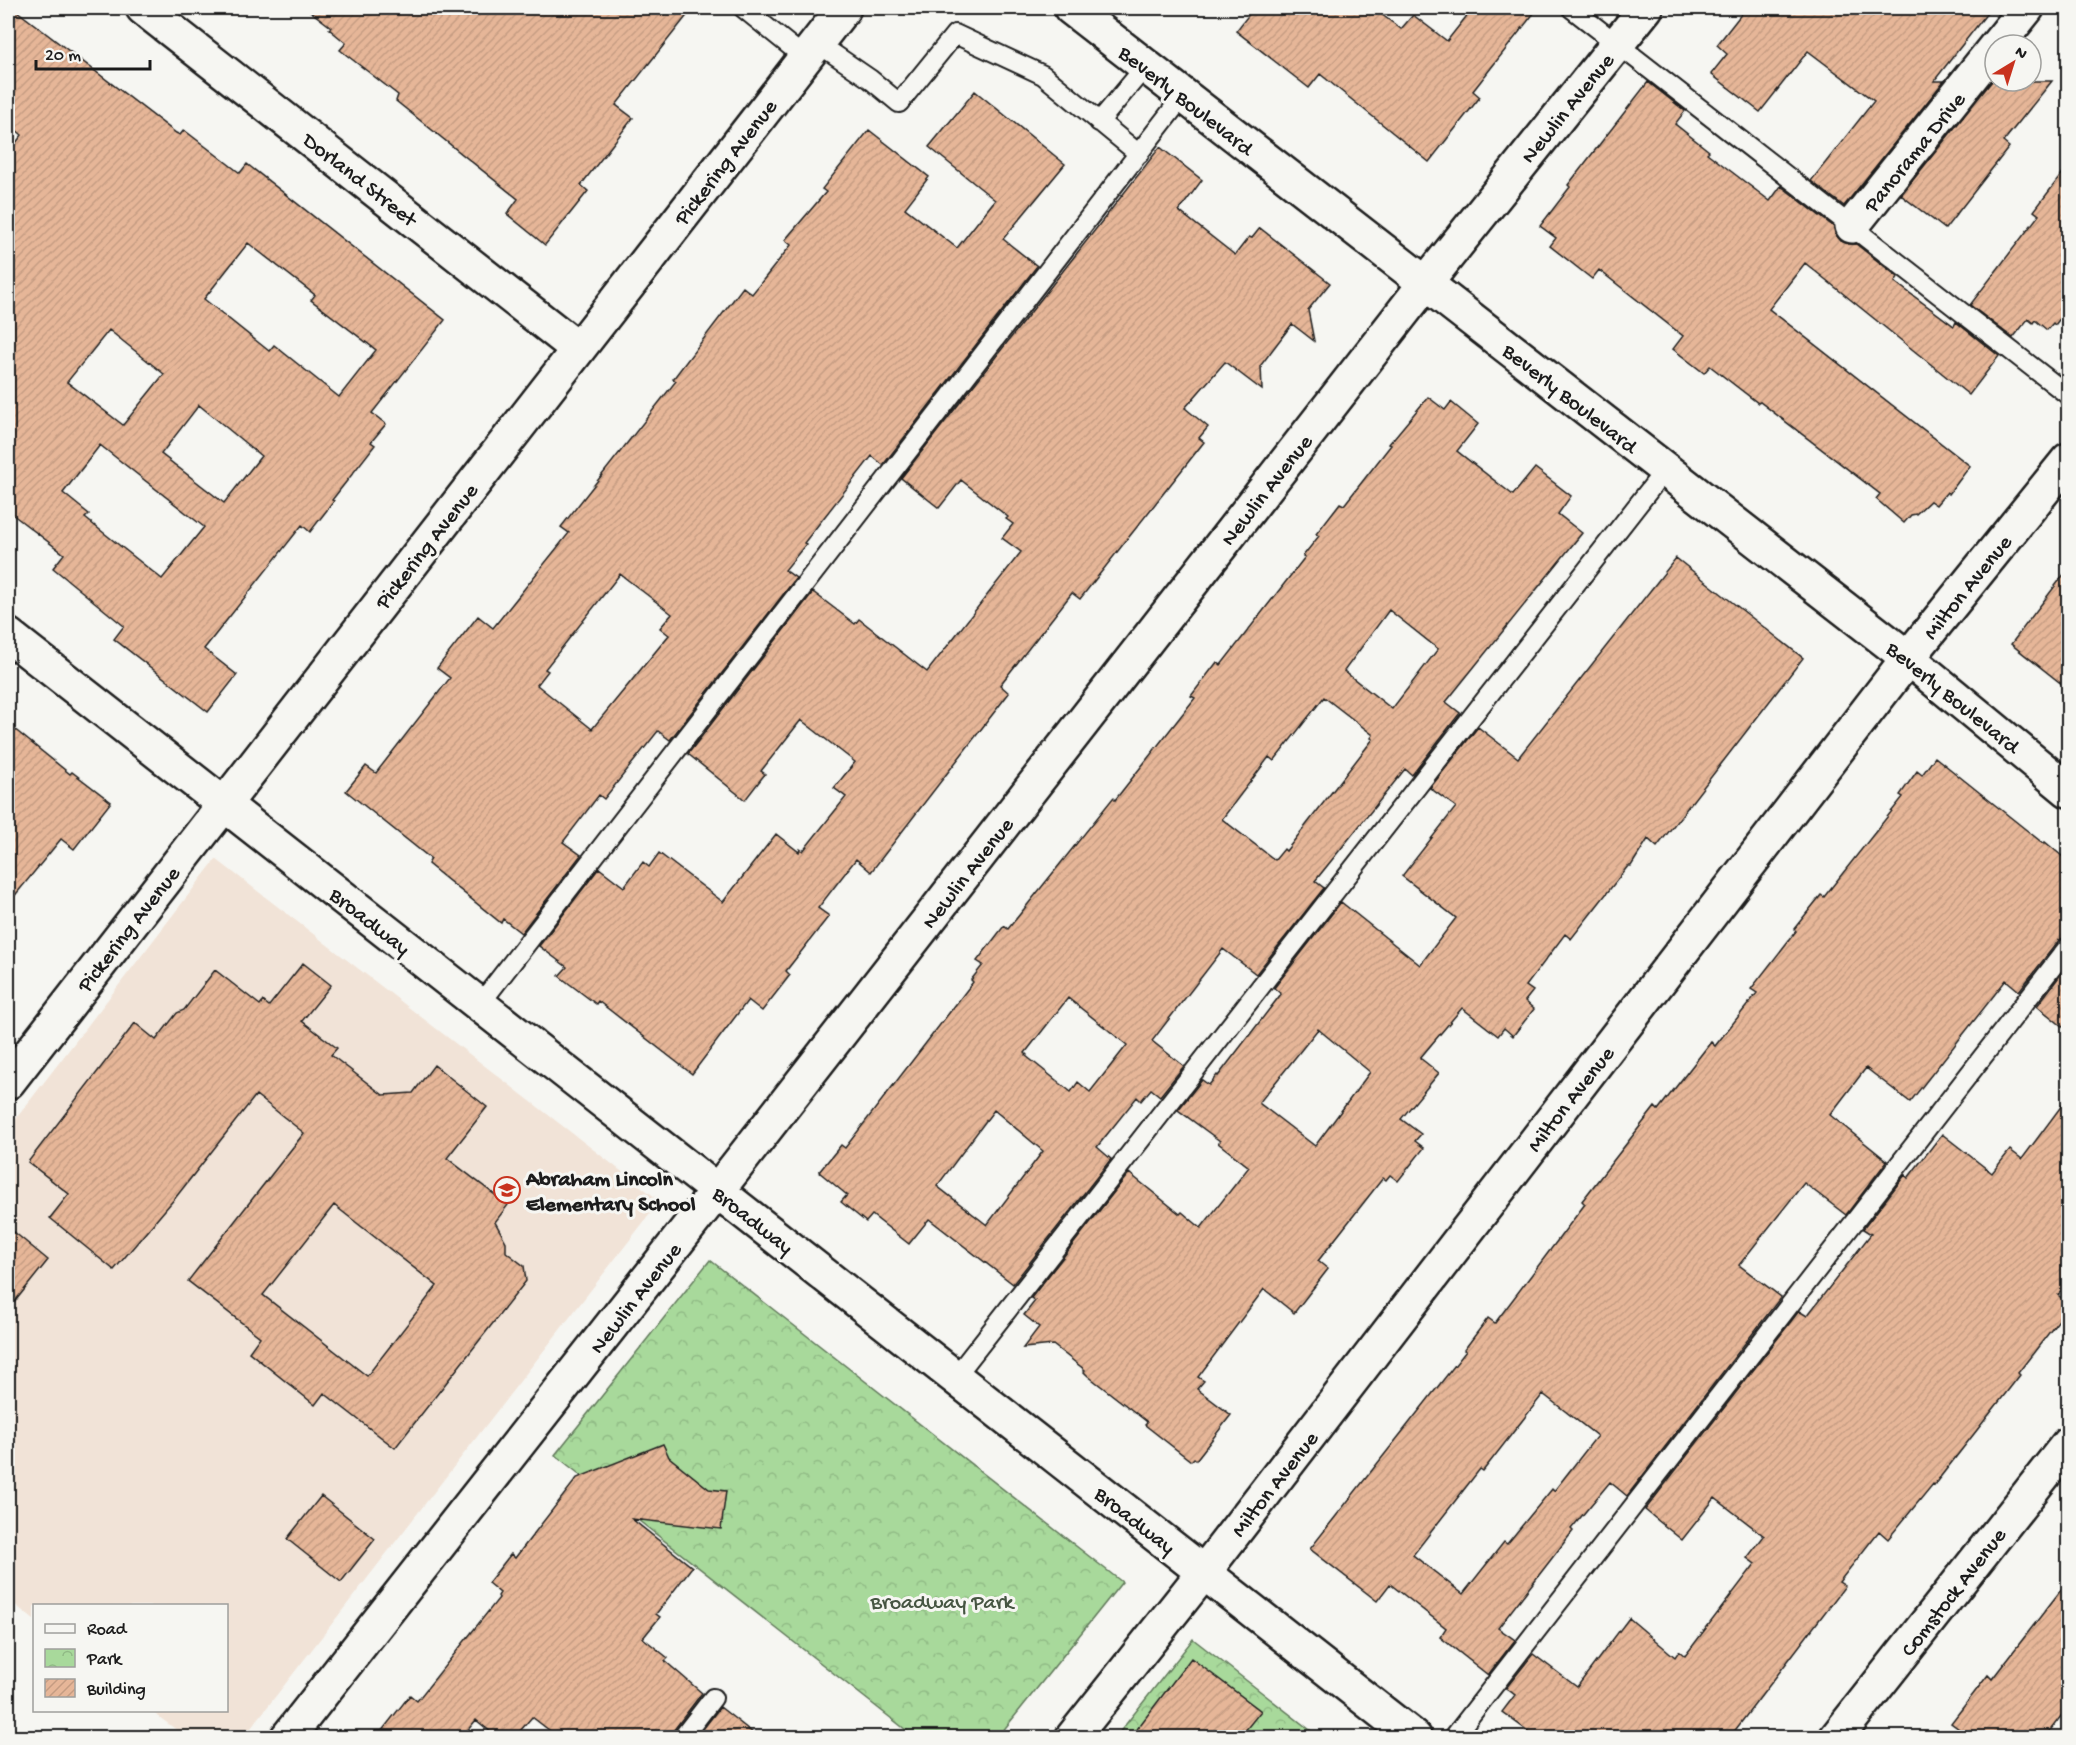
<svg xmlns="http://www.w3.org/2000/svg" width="2076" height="1745" font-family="'Gochi Hand',sans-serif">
<defs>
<pattern id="park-crowns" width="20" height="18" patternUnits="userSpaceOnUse" patternTransform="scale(1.5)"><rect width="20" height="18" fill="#a8d99b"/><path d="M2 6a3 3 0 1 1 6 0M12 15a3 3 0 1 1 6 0" fill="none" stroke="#90ba85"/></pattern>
<pattern id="building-hatch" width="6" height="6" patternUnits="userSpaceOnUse" patternTransform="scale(1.5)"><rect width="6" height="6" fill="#e6b698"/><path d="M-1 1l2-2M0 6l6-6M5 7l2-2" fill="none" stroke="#c59c82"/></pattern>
</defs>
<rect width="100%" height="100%" fill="#f6f6f2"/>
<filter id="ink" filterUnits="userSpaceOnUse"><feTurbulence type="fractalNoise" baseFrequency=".0167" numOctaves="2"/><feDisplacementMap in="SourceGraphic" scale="12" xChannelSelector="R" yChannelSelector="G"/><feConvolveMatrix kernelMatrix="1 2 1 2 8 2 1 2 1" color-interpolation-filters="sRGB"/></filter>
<g filter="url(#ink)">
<path fill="#f1e3d7" d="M216,859L660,1201L244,1737H186L151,1711L226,1710V1606H34V1620L8,1599V1129Z"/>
<path fill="url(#park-crowns)" stroke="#627a5c" stroke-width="1.5" d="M710,1260L1122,1582L998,1737H915L555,1455Z
M1193,1639L1319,1737L1115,1738Z"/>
<path fill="url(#building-hatch)" stroke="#1c1c1c" stroke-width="1.5" fill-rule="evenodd" d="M8,8H13L176,133L180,135L184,130L240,173L247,164L445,320L372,413L386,424L371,442L375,445L332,500L334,501L310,532L302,525L204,649L237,675L208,712L114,639L124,626L53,568L64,554L8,511V153L22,135L8,123ZM248,243L315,295L311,300L376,350L339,397L274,345L269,351L204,299ZM109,330L164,374L123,425L67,382ZM199,405L261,456L224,503L161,454ZM100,445L204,527L162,579L85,518L89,514L63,493Z
M306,8H693L616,105L633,118L581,185L588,191L545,245L507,214L518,199L396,101L398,95L340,50L346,43L329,29L331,27Z
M1254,8H1373L1401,29L1413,15L1447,41L1473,8H1538L1473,91L1480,97L1429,162L1320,74L1309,88L1236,31Z
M1746,8H1991L1934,81H1944L1844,206L1811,181L1874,101L1808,51L1760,112L1711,74L1727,54L1717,45Z
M1992,81H2052L2003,142L2009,147L1945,229L1901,195Z
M1648,82L1685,111L1675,124L1709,151L1707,153L1770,201L1781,186L1834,227L1835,233L1841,241L1849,244H1856L1898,277L1895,282L1954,326L1956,322L1999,356L1969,395L1805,263L1769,309L1970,466L1949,494L1947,492L1936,505L1930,501L1916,514L1911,515L1904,523L1876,499L1880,494L1760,402L1758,403L1710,366L1704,373L1673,349L1683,336L1599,270L1592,279L1550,246L1556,238L1540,226L1570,187L1568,185Z
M975,91L1065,164L1003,239L1037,266L883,465L872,456L804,543L806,544L785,570L796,578L670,740L658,731L604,799L599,795L563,842L581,855L521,933L503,919L501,923L428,864L431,859L346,791L366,766L376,773L450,678L437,668L478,616L493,628L569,533L561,527L676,381L673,379L743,287L752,294L791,245L785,240L826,192L822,189L869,130L929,177L905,208L957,248L995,200L929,147ZM620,574L672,614L660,628L669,635L592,729L537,685L548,671L545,669Z
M1160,147L1202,180L1179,211L1235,255L1249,237L1252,238L1260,228L1330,283L1308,310L1314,341L1292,324L1261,365L1262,390L1225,362L1185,408L1208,427L1199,438L1204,442L1080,599L1072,593L1000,685L1009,693L871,872L856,859L818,908L829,916L786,971L790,975L762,1011L748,1000L692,1074L598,1001L596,1004L559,976L567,967L539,946L599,868L624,887L643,862L649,867L659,853L723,902L776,834L799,852L800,849L803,851L846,797L834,788L855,762L801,720L761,771L765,774L745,800L688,754L813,592L855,624L859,619L927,672L1021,552L1002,538L1013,524L1006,519L1008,517L961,480L939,508L901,478Z
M2068,166V308L2055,325L2053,323L2047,330L2035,320L2033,323L2028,319L2013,338L1970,305L2039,215L2034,211Z
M1428,397L1445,410L1451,402L1478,424L1457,451L1513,495L1535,468L1571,496L1558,514L1582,533L1446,702L1460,713L1412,775L1405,769L1315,881L1324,888L1256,974L1223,949L1152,1041L1184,1066L1160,1096L1151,1089L1141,1101L1137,1097L1097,1147L1111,1159L1013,1284L929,1219L909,1244L872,1215L866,1222L841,1202L847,1195L819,1172L841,1145L845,1148L973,982L971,980L983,965L977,961L1004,926L1008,929L1113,798L1115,800L1195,698L1191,696L1217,662L1221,665L1305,557L1303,556L1319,536L1316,534L1340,503L1344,505L1391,445L1389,444ZM1389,610L1438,649L1392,709L1344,671ZM1324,697L1373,735L1371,738L1373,739L1286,851L1284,849L1275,860L1222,819L1269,757L1274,761ZM1068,998L1127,1045L1090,1092L1078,1082L1071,1092L1026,1056L1027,1055L1025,1053ZM994,1110L1043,1151L987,1225L937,1186Z
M1676,558L1803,658L1657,847L1648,839L1631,866H1628L1571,939L1565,934L1526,986L1533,991L1525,1001L1534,1009L1513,1036L1504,1028L1498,1036L1462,1008L1420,1058L1439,1073L1401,1119L1421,1134L1415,1141L1424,1148L1398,1181L1390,1175L1386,1180L1383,1178L1318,1261L1328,1269L1294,1313L1264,1289L1198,1377L1204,1381L1197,1389L1231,1415L1196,1460L1194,1458L1191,1461L1145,1425L1147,1423L1146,1421L1088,1376L1084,1372L1085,1370L1053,1345L1023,1348L1039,1327L1024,1315L1035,1301L1031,1298L1129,1173L1180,1214L1182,1212L1201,1228L1249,1167L1218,1143L1220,1141L1178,1110L1202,1080L1209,1085L1217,1075L1218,1076L1281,994L1274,988L1341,902L1420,965L1456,918L1402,876L1456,807L1430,788L1478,727L1518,758ZM1318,1029L1370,1072L1315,1146L1259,1103Z
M2068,569V689L2011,644Z
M8,724L70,774L72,772L111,802L74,849L61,839L8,904Z
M1935,757L2044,844L2045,842L2068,861V936L2059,940L2019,991L2006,980L1910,1102L1866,1068L1830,1115L1887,1161L1846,1215L1804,1183L1739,1265L1781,1297L1627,1496L1610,1482L1571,1529L1573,1531L1498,1628L1515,1640L1488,1675L1440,1637L1446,1628L1390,1584L1377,1601L1310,1549L1466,1351L1464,1350L1488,1318L1495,1323L1585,1204L1582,1201L1655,1107L1658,1110L1711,1042L1715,1046L1757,993L1751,989L1796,931L1794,929L1821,895L1824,897L1903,797L1900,795L1917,771L1922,775ZM1543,1394L1597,1436L1554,1491L1552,1489L1507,1544L1504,1542L1463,1594L1413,1555L1480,1469L1483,1471Z
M303,963L331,985L302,1021L337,1048L331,1055L383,1095L413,1093L434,1065L487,1107L447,1158L508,1205L495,1222L506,1242V1252L524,1266L526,1281L395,1448L324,1393L315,1405L249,1352L260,1337L188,1281L304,1133L256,1095L176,1197L114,1270L50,1218L69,1194L28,1162L135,1023L156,1040L177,1013L184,1010L215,970L260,1005L263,1001L269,1006ZM334,1205L437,1286L367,1376L263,1295Z
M2068,965V1031L2037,1006Z
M2068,1097V1282L2058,1295L2068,1303V1308L2018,1373L2020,1375L1934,1485L1933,1484L1888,1539L1879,1531L1839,1582L1845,1586L1730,1737H1536L1502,1712L1515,1695L1506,1688L1533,1654L1577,1687L1629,1618L1675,1657L1679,1651L1685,1656L1755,1564L1747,1558L1764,1536L1715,1498L1682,1540L1645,1510L1799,1311L1807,1316L1871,1234L1863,1229L1905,1175L1908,1178L1942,1134L1992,1173L2010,1150L2022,1159Z
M8,1227L48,1260L8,1310Z
M663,1444L669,1457L709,1489L726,1491L721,1529L632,1519L692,1567L656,1614L660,1617L643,1638L668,1658L665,1661L702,1693L673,1731L671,1737H558L532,1717L515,1737H497L476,1720L462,1737H377L410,1695L417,1701L499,1598L498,1596L500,1593L488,1583L511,1554L515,1558L577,1478Z
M321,1496L375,1539L341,1582L287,1539Z
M2068,1581V1707L2045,1737H1970L1951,1723L1988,1675L1992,1679Z
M1191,1658L1261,1711L1240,1737H1131Z
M720,1707L758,1737H697Z"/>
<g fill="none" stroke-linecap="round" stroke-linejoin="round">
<defs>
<path id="service" d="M743,8L805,58
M1571,8L2068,395
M816,42L870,79L899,103L955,34L1043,75L1139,154
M1099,122L1145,67
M480,1004L1183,96
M955,1377L1665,470
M682,1738L713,1698
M1453,1738L2068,947"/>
<path id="minor" d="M143,8L578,349
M1997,45L2027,8
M1852,226L1995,47
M287,1738L717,1191L1425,284L1646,8
M1072,1738L1204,1572L1908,658L2068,460
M1836,1738L2068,1444"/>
<path id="tertiary" d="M1071,8L1908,658L2068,790
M8,635L1415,1738
M8,1082L844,8"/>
</defs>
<use href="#service" stroke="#1c1c1c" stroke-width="22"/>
<use href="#minor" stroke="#1c1c1c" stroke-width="38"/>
<use href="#tertiary" stroke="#1c1c1c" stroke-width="38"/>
<use href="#service" stroke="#f6f6f2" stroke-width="18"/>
<use href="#minor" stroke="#f6f6f2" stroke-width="33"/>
<use href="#tertiary" stroke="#f6f6f2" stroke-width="33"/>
</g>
</g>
<defs>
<symbol id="school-ring" viewBox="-11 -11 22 22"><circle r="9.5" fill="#f6f6f2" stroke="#c8321e" stroke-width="1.5"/><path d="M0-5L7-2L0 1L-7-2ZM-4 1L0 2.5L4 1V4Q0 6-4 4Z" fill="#c8321e"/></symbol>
</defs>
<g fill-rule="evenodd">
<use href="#school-ring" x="492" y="1175" width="30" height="30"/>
</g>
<g text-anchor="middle" stroke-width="6" stroke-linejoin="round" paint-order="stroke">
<g font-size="22" fill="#1c1c1c" stroke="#f6f6f2">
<text transform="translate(1187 99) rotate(38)" y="8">Beverly Boulevard</text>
<text transform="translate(1566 107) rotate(-51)" y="8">Newlin Avenue</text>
<text transform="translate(1913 151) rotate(-51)" y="8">Panorama Drive</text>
<text transform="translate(724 161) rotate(-52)" y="8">Pickering Avenue</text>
<text transform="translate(361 178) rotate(38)" y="8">Dorland Street</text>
<text transform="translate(1571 397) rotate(38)" y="8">Beverly Boulevard</text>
<text transform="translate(1265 489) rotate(-52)" y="8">Newlin Avenue</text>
<text transform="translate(425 545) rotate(-52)" y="8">Pickering Avenue</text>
<text transform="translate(1966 586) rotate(-51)" y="8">Milton Avenue</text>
<text transform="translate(1954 696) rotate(39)" y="8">Beverly Boulevard</text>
<text transform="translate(966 872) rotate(-52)" y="8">Newlin Avenue</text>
<text transform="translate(371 920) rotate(38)" y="8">Broadway</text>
<text transform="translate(127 928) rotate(-52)" y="8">Pickering Avenue</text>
<text transform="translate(1569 1098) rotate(-52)" y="8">Milton Avenue</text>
<text transform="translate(754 1219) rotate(38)" y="8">Broadway</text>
<text transform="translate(634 1297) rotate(-52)" y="8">Newlin Avenue</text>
<text transform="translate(1273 1483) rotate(-52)" y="8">Milton Avenue</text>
<text transform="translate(1136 1519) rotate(38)" y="8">Broadway</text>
<text transform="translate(1952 1591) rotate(-52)" y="8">Comstock Avenue</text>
</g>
<g font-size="22" font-weight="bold" fill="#1c1c1c" stroke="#f6f6f2" text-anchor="start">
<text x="526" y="1185">Abraham Lincoln<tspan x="526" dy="25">Elementary School</tspan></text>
</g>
<g font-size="22" fill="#465542" stroke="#f6f6f2">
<text x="942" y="1608">Broadway Park</text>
</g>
</g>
<rect width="2076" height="1745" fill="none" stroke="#f6f6f2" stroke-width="30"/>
<rect x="15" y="15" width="2046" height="1715" fill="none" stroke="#1c1c1c" stroke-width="2" filter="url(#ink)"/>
<rect x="33" y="1604" width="195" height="108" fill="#f6f6f2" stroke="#9f9f9c" stroke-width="1.5"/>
<rect x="45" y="1624" width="30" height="9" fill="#f6f6f2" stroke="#9f9f9c" stroke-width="1.5"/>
<text x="87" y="1634" font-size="18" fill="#1c1c1c">Road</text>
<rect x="45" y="1649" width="30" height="18" fill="url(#park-crowns)" stroke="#9f9f9c" stroke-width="1.5"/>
<text x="87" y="1664" font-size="18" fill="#1c1c1c">Park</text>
<rect x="45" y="1679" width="30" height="18" fill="url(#building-hatch)" stroke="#9f9f9c" stroke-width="1.5"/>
<text x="87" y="1694" font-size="18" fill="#1c1c1c">Building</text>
<g transform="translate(2013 63) rotate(38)"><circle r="28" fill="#f6f6f2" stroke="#9f9f9c" stroke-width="1.5"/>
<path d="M0-4.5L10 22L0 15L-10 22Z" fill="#c8321e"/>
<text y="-9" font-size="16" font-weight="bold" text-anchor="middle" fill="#1c1c1c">N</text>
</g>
<path d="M36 60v9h114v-9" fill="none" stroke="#1c1c1c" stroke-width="3"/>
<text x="45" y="60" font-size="18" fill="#1c1c1c" stroke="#f6f6f2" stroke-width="4.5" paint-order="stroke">20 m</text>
</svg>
